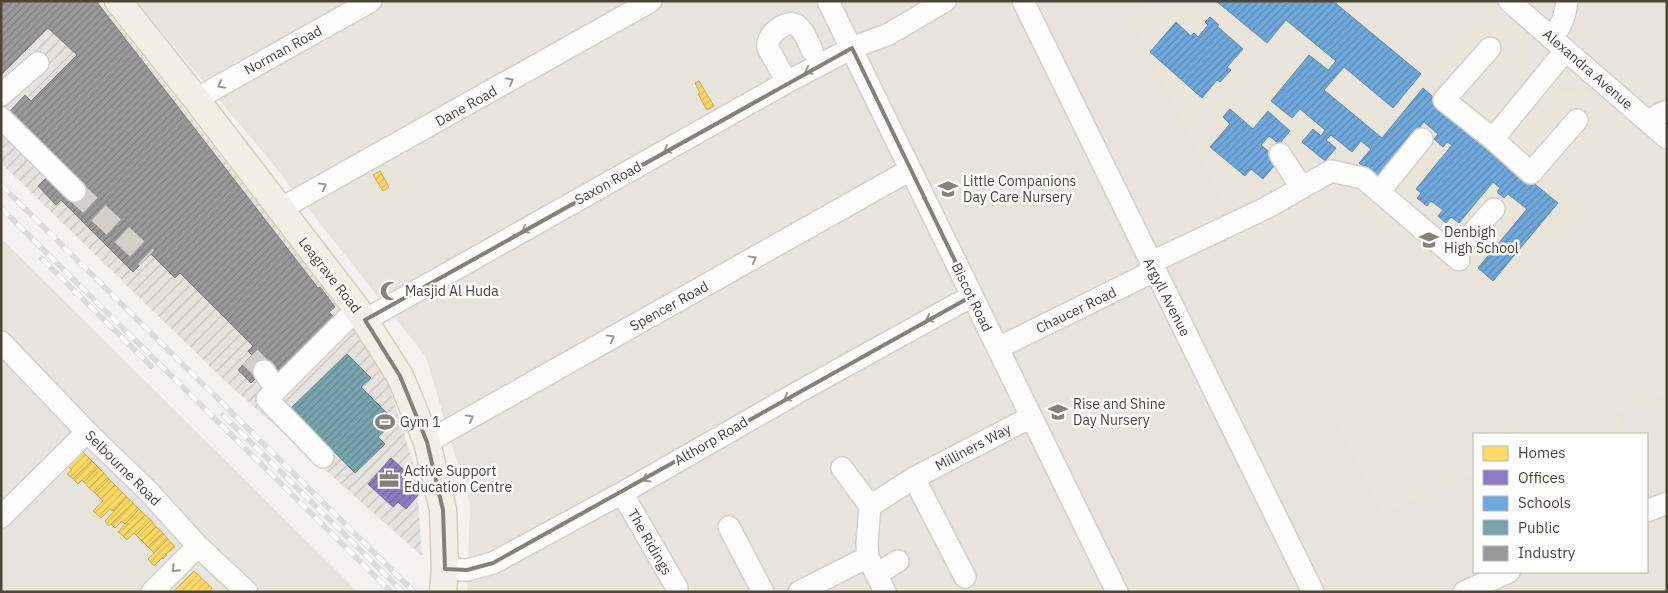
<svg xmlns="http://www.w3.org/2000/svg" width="1668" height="593" font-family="'IBM Plex Sans',sans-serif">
<defs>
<pattern id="industrial-furrows" width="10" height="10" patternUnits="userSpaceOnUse" patternTransform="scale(1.25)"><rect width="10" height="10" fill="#e6e2de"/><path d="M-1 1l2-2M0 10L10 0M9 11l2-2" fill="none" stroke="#c7c3bf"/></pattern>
<pattern id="homes-hatch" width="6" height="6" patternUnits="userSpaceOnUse" patternTransform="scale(1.25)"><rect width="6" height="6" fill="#ffd966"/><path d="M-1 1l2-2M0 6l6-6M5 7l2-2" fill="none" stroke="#dcbb59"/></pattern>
<pattern id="offices-hatch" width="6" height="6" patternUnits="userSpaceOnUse" patternTransform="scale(1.25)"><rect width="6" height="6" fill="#8e7cc3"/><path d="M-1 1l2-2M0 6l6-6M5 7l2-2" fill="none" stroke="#76679f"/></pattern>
<pattern id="schools-hatch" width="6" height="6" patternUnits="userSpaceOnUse" patternTransform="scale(1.25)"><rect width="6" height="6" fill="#6fa8dc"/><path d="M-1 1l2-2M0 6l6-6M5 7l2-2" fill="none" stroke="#5d8ab3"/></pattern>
<pattern id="public-hatch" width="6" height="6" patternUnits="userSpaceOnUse" patternTransform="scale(1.25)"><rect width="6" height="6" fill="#76a5af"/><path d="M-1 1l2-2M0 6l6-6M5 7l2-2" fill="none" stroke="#63888f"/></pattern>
<pattern id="industry-hatch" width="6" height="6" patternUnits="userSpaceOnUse" patternTransform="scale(1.25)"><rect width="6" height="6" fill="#999"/><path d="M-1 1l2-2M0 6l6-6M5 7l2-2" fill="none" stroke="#7f7e7e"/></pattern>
</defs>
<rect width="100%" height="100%" fill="#f4f2ee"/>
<path fill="#e7e4dc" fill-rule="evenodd" d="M136,1H1667V592H467L470,505L426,357L272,163ZM1474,434H1647V572H1474Z
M1,238L358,592H1Z"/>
<path fill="url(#industrial-furrows)" d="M1,1H99L330,294L386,377L416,472L422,556L226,382L1,163Z"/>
<path fill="#eae5da" d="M1155,1H1340L1430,75L1488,7L1528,41L1526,53L1530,70L1541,81L1555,90L1570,92L1583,88L1623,120L1565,195L1667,284V392L1617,414L1626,434H1474V473L1383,514L1132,22Z"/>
<path fill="url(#homes-hatch)" stroke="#c9ac58" d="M699,81L714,106L707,110L698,94L700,93L695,83Z
M380,171L389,187L383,191L373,175Z
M83,452L92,461L73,479L67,474L72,470L68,466Z
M92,461L98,467L84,482L82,480L78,484L73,479Z
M98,467L104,473L89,488L84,482Z
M104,473L109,479L95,493L89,488Z
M109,479L115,485L101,499L95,493Z
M115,485L127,497L113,511L110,509L101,518L93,511L103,501L101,499Z
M127,497L133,503L109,526L105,521Z
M133,503L139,509L125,524L122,521L115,528L111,524Z
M139,509L145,515L123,536L118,532Z
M145,515L151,520L136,535L134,533L127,540L123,536Z
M151,520L156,527L142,541L136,535Z
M156,527L163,533L148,547L142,541Z
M163,533L168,539L154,553L148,547Z
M168,539L175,547L166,554L167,555L163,559L162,558L154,566L148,559Z
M194,571L212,588L209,592H173Z"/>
<path fill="url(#offices-hatch)" stroke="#7a6b9a" d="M391,458L404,470L400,475L420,493L406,509L398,502L393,507L368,484Z"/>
<path fill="url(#schools-hatch)" stroke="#648aab" d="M1216,1H1283L1287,4L1289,1H1333L1421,74L1393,108L1344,67L1324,90L1382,138L1423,88L1499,155L1558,203L1493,281L1478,268L1527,209L1508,194L1504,198L1497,192L1500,188L1493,182L1459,223L1451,217L1446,223L1438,216L1443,210L1431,201L1427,206L1417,198L1421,193L1416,189L1452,145L1447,142L1443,147L1434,139L1438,134L1424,122L1377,178L1359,163L1371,149L1361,141L1352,152L1331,135L1326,140L1336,148L1325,161L1302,142L1313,129L1321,136L1325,130L1300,109L1292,118L1271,101L1309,55L1328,70L1336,61L1286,20L1267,43Z
M1210,17L1219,25L1217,26L1243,49L1227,67L1231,70L1220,82L1217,80L1202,98L1150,52L1176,22L1191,36L1194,33L1198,37L1208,25L1205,22Z
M1230,109L1253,129L1268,111L1290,131L1279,144L1269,136L1261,145L1279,160L1263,179L1251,169L1245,176L1210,147L1230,124L1223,117Z"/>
<path fill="url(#public-hatch)" stroke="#69888c" d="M347,354L371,378L361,387L395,421L378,437L385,444L355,473L291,408Z"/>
<path fill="url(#industry-hatch)" stroke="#82807c" d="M1,1H96L318,288L320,287L335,307L329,312L335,318L280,372L276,368L273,371L268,366L251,383L238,370L252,355L248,351L253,346L180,273L175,278L151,254L133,272L61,200L56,205L38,186L50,174L75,182L78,179L10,111L25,95L31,101L77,55L48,28L1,75Z"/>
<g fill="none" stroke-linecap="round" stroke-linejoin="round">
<path stroke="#d2cfca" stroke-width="21" stroke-dasharray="21 11" stroke-linecap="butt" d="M75,191L147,258
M250,357L264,371"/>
<defs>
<path id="minor" d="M828,1L1117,592
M1023,1L1313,592
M1509,1L1667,138
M1552,37C1562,26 1565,16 1567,1
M1490,48L1444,100L1493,139L1565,51
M787,82L768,48C765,36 784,21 794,24C803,27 808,42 812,50
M1,95L38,63
M196,99L371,1
M1,118L75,191
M1650,124L1658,115L1667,111
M1493,139L1531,173L1577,120
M1280,154L1301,187
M1379,192L1422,139
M280,209L651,1
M1453,254L1494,209
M1150,263L1266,208L1331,171L1363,178L1459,260
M365,320L787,82L852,48L889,34L945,1
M1,342L87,432L149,492L198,546L247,592
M998,348L1154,271
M264,371L276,390
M427,442L910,170
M323,457L267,399L357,309
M842,468L870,506
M914,478L965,577
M622,493L677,588V592
M1647,511L1667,503
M1,517L87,432
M729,527L763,592
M445,569L467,570L493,563L622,493L802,390L972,296
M877,574L898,561
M152,592L198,546
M799,592L868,557
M885,592L868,557L867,543L870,506L914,478L1031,417
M1464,592L1509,572"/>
<path id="major" d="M118,1L196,99L357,309L400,376L427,442L443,510L445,569L443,592"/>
</defs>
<use href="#minor" stroke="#d2d0cb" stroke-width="24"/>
<use href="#major" stroke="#d6cebb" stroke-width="29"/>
<use href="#minor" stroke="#fdfdfc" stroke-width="21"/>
<use href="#major" stroke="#f2efe6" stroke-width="26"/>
<defs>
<path id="rail" d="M1,185L414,592
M1,208L391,592
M42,259L151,366
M223,415L403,592"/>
</defs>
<use href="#rail" stroke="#dbdbda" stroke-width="5.5"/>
<use href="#rail" stroke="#fff" stroke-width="4" stroke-dasharray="11" stroke-linecap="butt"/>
</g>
<defs><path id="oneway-chevron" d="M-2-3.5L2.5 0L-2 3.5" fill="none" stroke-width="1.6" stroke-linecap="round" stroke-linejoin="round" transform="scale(1.25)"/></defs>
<g stroke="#9b9791">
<use href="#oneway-chevron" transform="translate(808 71) rotate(152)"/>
<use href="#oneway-chevron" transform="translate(510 81) rotate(-29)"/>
<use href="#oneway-chevron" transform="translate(221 85) rotate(151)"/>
<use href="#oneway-chevron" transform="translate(667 150) rotate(151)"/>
<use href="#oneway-chevron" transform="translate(323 186) rotate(-29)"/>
<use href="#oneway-chevron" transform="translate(525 230) rotate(151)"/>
<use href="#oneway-chevron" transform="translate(753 259) rotate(-29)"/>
<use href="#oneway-chevron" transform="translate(929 319) rotate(151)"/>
<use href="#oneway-chevron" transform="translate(611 338) rotate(-29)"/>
<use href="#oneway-chevron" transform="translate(787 398) rotate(151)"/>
<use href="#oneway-chevron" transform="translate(470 418) rotate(-29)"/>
<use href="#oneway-chevron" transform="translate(646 479) rotate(149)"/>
<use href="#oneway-chevron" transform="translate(175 569) rotate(135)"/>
</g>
<path fill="none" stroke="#868178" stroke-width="4" stroke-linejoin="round" d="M852,48L972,296L493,563L467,570L445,569L443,510L427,442L400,376L365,320Z"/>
<defs>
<symbol id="school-bare" viewBox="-9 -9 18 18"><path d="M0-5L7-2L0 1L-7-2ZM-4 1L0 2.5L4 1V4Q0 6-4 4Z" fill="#868178" stroke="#fff" stroke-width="2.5" paint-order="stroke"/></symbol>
<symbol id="mosque-bare" viewBox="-9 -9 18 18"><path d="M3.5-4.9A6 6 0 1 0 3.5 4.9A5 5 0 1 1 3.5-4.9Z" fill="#868178" stroke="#fff" stroke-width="2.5" paint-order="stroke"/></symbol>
<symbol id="stadium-bare" viewBox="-9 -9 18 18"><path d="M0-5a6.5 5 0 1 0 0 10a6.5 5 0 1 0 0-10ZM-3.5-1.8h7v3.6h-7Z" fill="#868178" stroke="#fff" stroke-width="2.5" paint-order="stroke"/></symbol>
<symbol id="office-bare" viewBox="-9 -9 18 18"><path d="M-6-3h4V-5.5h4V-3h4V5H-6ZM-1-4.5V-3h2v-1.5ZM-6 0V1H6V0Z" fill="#868178" stroke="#fff" stroke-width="2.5" paint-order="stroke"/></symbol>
</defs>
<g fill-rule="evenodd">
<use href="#school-bare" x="934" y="175" width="28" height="28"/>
<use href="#school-bare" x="1415" y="226" width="28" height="28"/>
<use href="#mosque-bare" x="376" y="277" width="28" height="28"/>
<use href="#school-bare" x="1044" y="398" width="28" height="28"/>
<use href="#stadium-bare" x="371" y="408" width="28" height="28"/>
<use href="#office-bare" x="375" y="465" width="28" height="28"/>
</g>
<g text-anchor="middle" stroke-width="5" stroke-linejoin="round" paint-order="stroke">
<g font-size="14" fill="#4b4439" stroke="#fff">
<text transform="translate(283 50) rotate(-29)" y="5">Norman Road</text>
<text transform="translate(1588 69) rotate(41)" y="5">Alexandra Avenue</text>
<text transform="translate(466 106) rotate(-29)" y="5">Dane Road</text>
<text transform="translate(608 183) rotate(-29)" y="5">Saxon Road</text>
<text transform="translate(330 275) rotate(52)" y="5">Leagrave Road</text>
<text transform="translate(972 297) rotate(64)" y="5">Biscot Road</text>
<text transform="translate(1167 297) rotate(63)" y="5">Argyll Avenue</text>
<text transform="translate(669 306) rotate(-29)" y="5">Spencer Road</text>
<text transform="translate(1076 310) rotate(-26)" y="5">Chaucer Road</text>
<text transform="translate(711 441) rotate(-30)" y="5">Althorp Road</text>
<text transform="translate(973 447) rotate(-28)" y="5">Milliners Way</text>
<text transform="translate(123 468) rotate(45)" y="5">Selbourne Road</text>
<text transform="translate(650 542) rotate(60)" y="5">The Ridings</text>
</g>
<g font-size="14" fill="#4b4439" stroke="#fff" text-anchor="start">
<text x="963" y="186">Little Companions<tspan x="963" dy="16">Day Care Nursery</tspan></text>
<text x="1444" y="237">Denbigh<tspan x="1444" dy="16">High School</tspan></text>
<text x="405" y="296">Masjid Al Huda</text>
<text x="1073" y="409">Rise and Shine<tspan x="1073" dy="16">Day Nursery</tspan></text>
<text x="400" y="427">Gym 1</text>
<text x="404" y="476">Active Support<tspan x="404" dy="16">Education Centre</tspan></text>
</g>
</g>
<rect width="1668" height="593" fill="none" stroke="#4b4439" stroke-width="5"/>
<rect x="1473" y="433" width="175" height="140" fill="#ffffff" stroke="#b7b4b0"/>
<rect x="1483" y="446" width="25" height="15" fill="#ffd966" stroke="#b7b4b0"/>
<text x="1518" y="458" font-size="15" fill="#4b4439">Homes</text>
<rect x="1483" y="470" width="25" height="15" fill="#8e7cc3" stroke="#b7b4b0"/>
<text x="1518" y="483" font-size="15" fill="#4b4439">Offices</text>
<rect x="1483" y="496" width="25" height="15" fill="#6fa8dc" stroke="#b7b4b0"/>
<text x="1518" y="508" font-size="15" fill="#4b4439">Schools</text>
<rect x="1483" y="520" width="25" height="15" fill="#76a5af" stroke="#b7b4b0"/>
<text x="1518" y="533" font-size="15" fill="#4b4439">Public</text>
<rect x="1483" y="546" width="25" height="15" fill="#999999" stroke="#b7b4b0"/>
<text x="1518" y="558" font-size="15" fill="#4b4439">Industry</text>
</svg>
